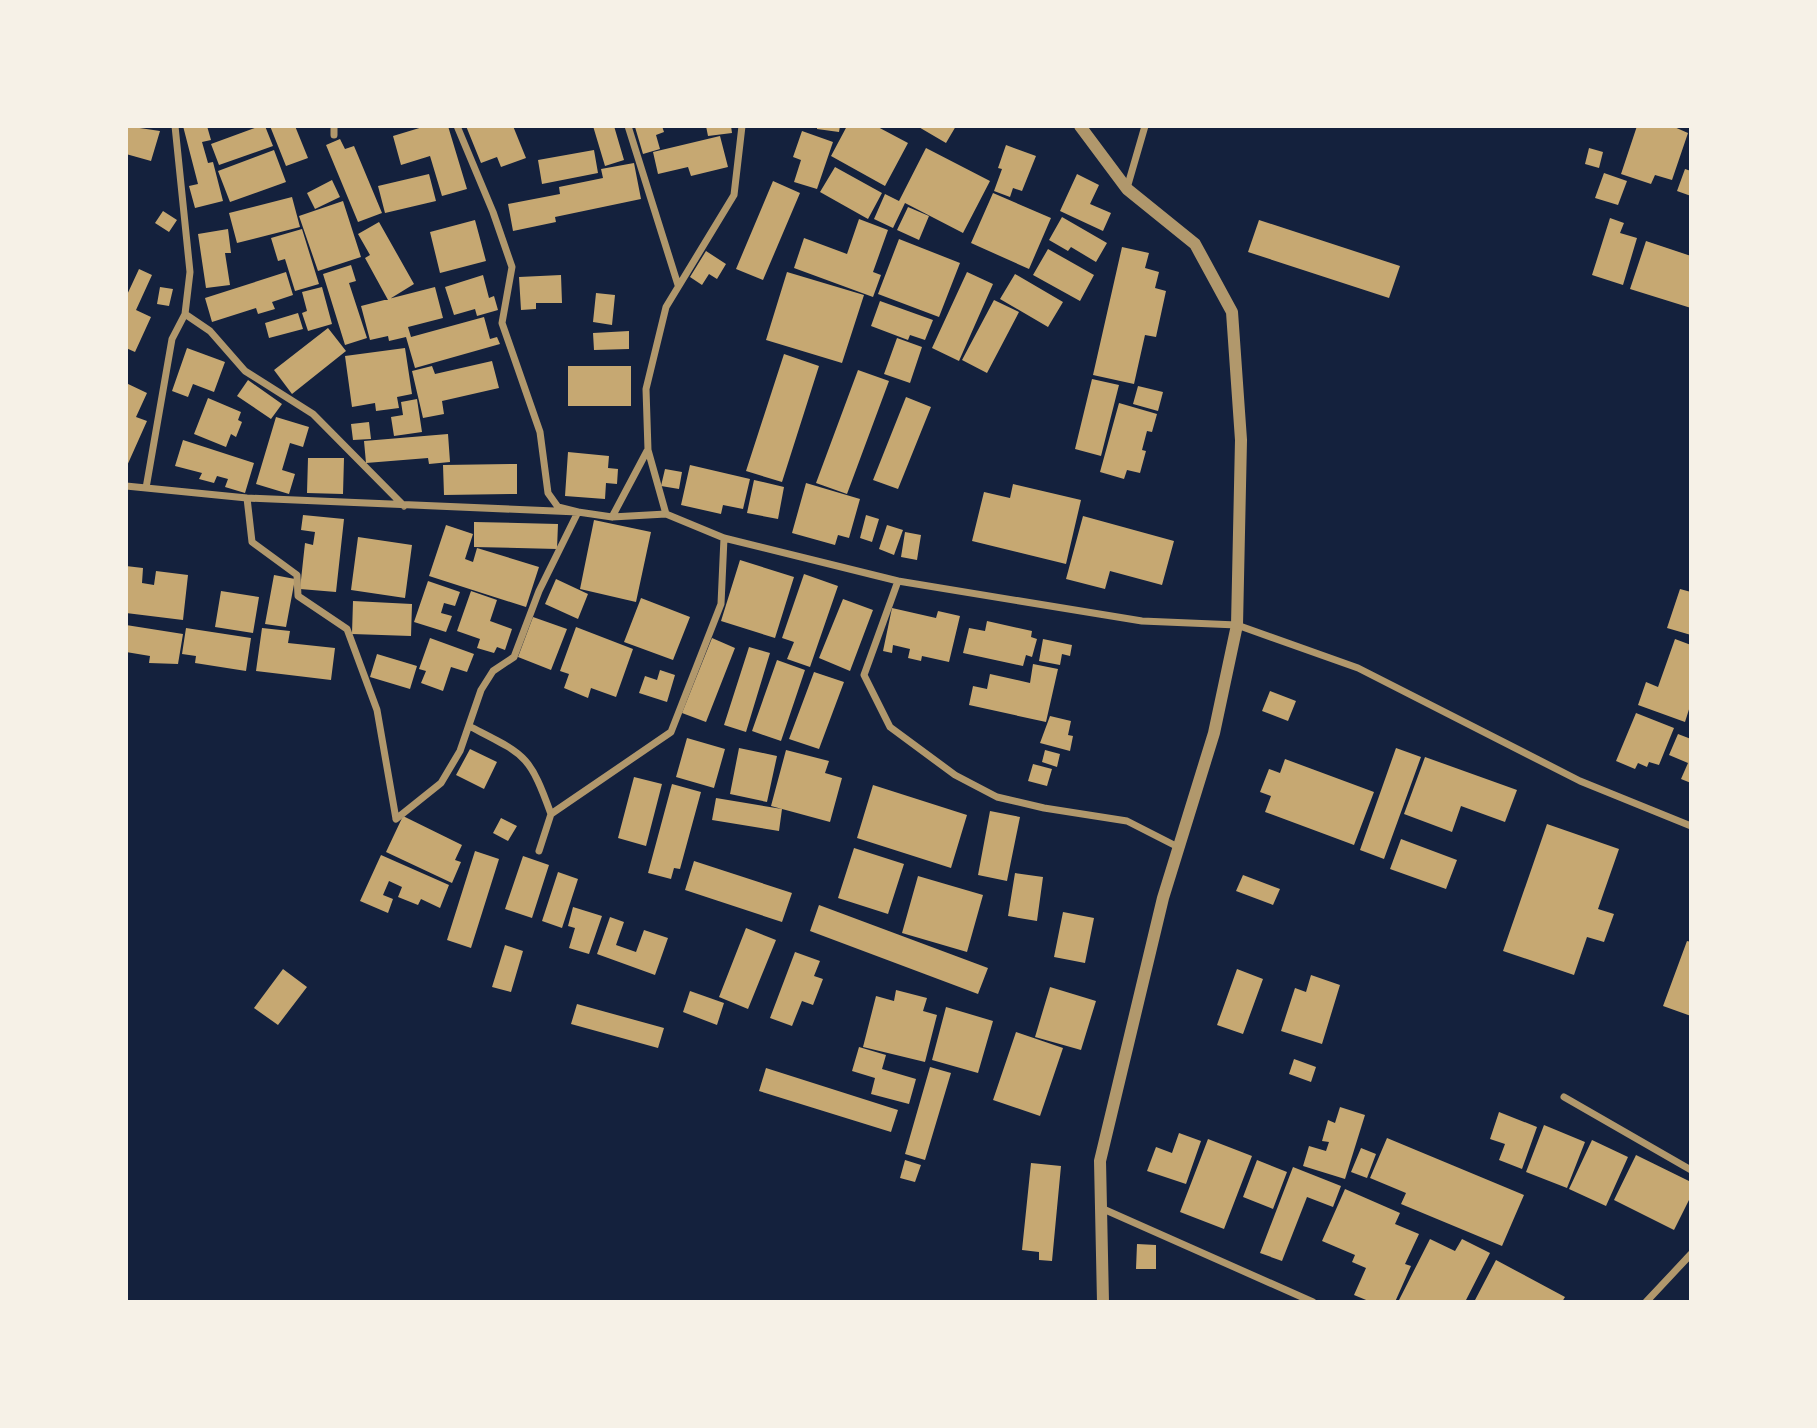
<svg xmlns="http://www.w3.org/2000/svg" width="1817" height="1428" font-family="'Titillium Web',sans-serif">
<rect width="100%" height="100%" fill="#14213d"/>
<path fill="#c6a872" d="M126,126L160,131L151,161L126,154Z
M183,126H207L211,140L202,142L208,163L213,162L223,201L195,208L189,186L198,184Z
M260,126H265L273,146L219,165L211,144Z
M270,126H295L308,158L286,166Z
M426,126H448L467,189L442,196L430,156L401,165L393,136Z
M466,126H513L526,158L501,167L497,157L481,163Z
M593,126H614L624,160L605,166Z
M662,126L664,132L656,135L660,149L643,154L635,127Z
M706,126H731L732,133L708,136Z
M817,126H840L839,132L817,129Z
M847,126H876L908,143L885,186L831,156Z
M917,126H956L946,143Z
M1637,126H1672L1688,133L1672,180L1655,175L1651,184L1621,174Z
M802,131L833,142L817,189L794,182L801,160L793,157Z
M720,136L728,167L691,176L688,167L658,174L653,152Z
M340,139L345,149L354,146L382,213L358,222L326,145Z
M1006,145L1036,156L1022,191L1013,188L1010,197L994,191L1002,169L998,168Z
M926,148L990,181L963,233L905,203L893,228L874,219L885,194L899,201Z
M1589,148L1603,152L1599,168L1585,164Z
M274,150L286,182L230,202L218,171Z
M594,150L598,173L542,184L538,160Z
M634,163L641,199L555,217L556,222L513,231L508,204L560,194L559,187L603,178L601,169Z
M835,167L882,193L868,219L820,192Z
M1685,169L1691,171V196L1677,191Z
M1604,173L1627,181L1618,205L1595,198Z
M429,174L436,201L385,213L378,186Z
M1077,174L1099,185L1090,204L1111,213L1103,231L1060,211Z
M332,180L340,197L315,209L307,193Z
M773,181L800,193L763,280L736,269Z
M993,193L1051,218L1029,269L971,243Z
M292,197L300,227L237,243L229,213Z
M343,201L361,257L318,271L299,216Z
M908,207L929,216L919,240L897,230Z
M163,211L177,220L169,232L155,223Z
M1062,217L1107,243L1096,262L1071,247L1068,251L1049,240Z
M1610,218L1624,223L1620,233L1637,238L1623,285L1592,275Z
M859,219L888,230L873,272L881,275L873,297L794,268L804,238L847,254Z
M475,220L486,261L440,273L430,232Z
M1259,220L1400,266L1389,298L1248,252Z
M379,222L414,284L388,300L365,258L370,255L358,234Z
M228,229L231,253H225L230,285L206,288L198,234Z
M302,229L319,284L295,291L285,259L278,261L271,238Z
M899,239L960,263L939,317L878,294Z
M1646,241L1691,256V308L1630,289Z
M1122,247L1149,253L1145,268L1159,272L1155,288L1166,291L1156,337L1145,335L1134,384L1093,375Z
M1048,249L1094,275L1080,301L1033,275Z
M706,251L726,264L717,279L709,274L702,285L690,277Z
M351,265L356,281L349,283L367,338L345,345L323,274Z
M139,269L152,275L136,310L151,317L135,352L126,348V297Z
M286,272L293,295L272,302L275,309L258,314L256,308L212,322L205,298Z
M787,272L864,295L842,363L766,340Z
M967,272L993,284L959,361L932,348Z
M1015,274L1063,302L1048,327L1000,299Z
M483,275L489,298L494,296L498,310L477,316L475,309L454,315L445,287Z
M561,275L562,303H536V309L521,310L519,277Z
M160,287L173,289L169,306L157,304Z
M322,287L332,324L308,331L302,313L307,311L302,292Z
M435,287L443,318L408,327L411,337L484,317L490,339L497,337L500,344L415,368L406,337L389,341L388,336L370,340L361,306Z
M596,293L615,295L612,325L593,322Z
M994,300L1019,312L987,373L962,360Z
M880,301L933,320L925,340L910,335L908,340L871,326Z
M298,313L303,329L269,338L265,323Z
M328,328L346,351L292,394L274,370Z
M629,331V349L594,350L593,333Z
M897,338L922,347L910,383L884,374Z
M187,348L225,362L214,392L193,384L188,397L172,391Z
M405,348L412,394L397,397L399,408L376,411L375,403L352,407L345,356Z
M784,354L819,366L782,482L746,471Z
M492,361L499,388L442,401L444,414L423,418L412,371L432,366L435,374Z
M568,366H631V406H568Z
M858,370L889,381L847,494L816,483Z
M1092,379L1119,385L1101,456L1075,449Z
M248,380L282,404L271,419L237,396Z
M126,383L147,393L136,417L147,421L126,468Z
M1138,386L1163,392L1158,411L1133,404Z
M906,397L931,407L898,489L873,480Z
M208,398L241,412L238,420L242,422L236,437L231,434L226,447L194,434Z
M417,399L422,432L394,436L391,417L403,415L401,402Z
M1119,403L1157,414L1152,432L1147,431L1142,450L1146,451L1140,473L1127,470L1124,479L1100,472Z
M276,417L309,427L303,447L290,443L282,470L295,474L289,494L256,484Z
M369,422L371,439L353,440L351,424Z
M448,434L450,462L429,464L428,458L366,463L364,441Z
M183,440L254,463L245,493L225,487L228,479L217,476L214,483L199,479L202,473L175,466Z
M568,452L609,456L608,468L618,469L617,484L606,483L605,499L565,496Z
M308,458H344L343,494L307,493Z
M517,464V494L444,495L443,465Z
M690,465L750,479L743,509L723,505L721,514L681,505Z
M665,469L682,472L679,489L661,486Z
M754,480L784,487L778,519L747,513Z
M806,483L860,499L849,538L838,535L835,545L792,533Z
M1013,484L1081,500L1066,564L972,541L984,492L1010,498Z
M303,515L344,519L336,592L300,589L305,543L313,545L315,532L301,530Z
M866,515L879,519L872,542L860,538Z
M1083,516L1174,541L1162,585L1110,571L1105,589L1066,579Z
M594,520L651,532L636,602L580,589Z
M474,522L558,524L557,549L474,547Z
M446,525L473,534L465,559L473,562L477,548L539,567L526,607L429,576Z
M887,525L903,530L894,555L879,549Z
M905,532L921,535L917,560L901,557Z
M358,537L412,545L405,598L351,590Z
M740,560L794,577L775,638L721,621Z
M126,566L143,568L142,583L154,585L156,571L188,575L183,620L126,613Z
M804,574L838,586L810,667L787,659L794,642L782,638Z
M274,575L295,579L286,627L265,624Z
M556,579L588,594L578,619L545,604Z
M428,581L460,592L455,606L444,603L441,613L452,616L446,632L414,622Z
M1680,589L1691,592V635L1667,628Z
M221,591L259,597L253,633L215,627Z
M471,591L497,600L490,621L512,629L505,650L497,647L494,653L477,648L480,639L457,631Z
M641,598L690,617L673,660L624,642Z
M843,599L873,610L850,671L819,658Z
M353,601L412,604L411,636L352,634Z
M892,608L936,618L938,611L960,616L949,662L922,656L921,661L908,658L910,649L893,645L892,653L883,651Z
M533,617L567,629L551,670L518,657Z
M987,621L1032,631L1031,637L1037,639L1032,657L1026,655L1023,666L963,653L969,628L985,631Z
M126,625L183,634L178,664L149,663L150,656L126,652Z
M576,627L633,649L616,697L591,688L588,698L564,688L569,674L560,671Z
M186,628L251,638L246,671L195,663L196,656L182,654Z
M262,628L290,631L288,643L335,648L331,680L256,671Z
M430,638L474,654L467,672L451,667L443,691L421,683L426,671L419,669Z
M712,638L735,648L706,722L682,713Z
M1043,639L1072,645L1070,656L1062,654L1060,665L1039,661Z
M1675,639L1691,645V703L1685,722L1638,705L1646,682L1658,687Z
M749,647L770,653L746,732L724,725Z
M377,654L417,666L410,689L370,677Z
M777,660L805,670L781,741L752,731Z
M1033,664L1058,669L1046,722L969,705L973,686L987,689L990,674L1030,683Z
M660,670L675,675L667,702L639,693L645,676L657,680Z
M814,672L844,682L819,749L789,739Z
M1270,691L1296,701L1288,721L1262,711Z
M1636,713L1674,728L1659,765L1649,762L1647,767L1638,763L1635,769L1616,761Z
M1050,716L1071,721L1068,735L1073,736L1070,751L1040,743Z
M1678,734L1691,739V783L1681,779L1688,763L1669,755Z
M687,738L725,749L714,788L676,777Z
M739,748L777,756L767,802L730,794Z
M1396,748L1421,757L1384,859L1360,850Z
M470,749L497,762L484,789L456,775Z
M786,750L829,761L825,773L842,778L830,822L771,806Z
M1045,750L1060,754L1057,767L1042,762Z
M1425,757L1517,790L1505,822L1461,806L1452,832L1404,814Z
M1285,759L1374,792L1354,845L1265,812L1271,796L1260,792L1269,769L1280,773Z
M1033,764L1052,769L1047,786L1028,781Z
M634,777L662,784L646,846L618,838Z
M672,784L701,792L680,869L674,868L671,879L648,873Z
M873,785L967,815L951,868L857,838Z
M716,798L782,809L779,831L712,820Z
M990,811L1020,817L1007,881L978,875Z
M403,816L462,845L455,860L461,862L452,883L386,852Z
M501,818L517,826L508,841L493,833Z
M1547,824L1619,849L1598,909L1614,914L1604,942L1587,937L1574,975L1503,951Z
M1401,839L1457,860L1446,889L1390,869Z
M854,848L904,864L888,914L838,898Z
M475,851L499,859L471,948L447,940Z
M381,855L449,885L440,908L421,899L418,905L398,897L402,887L389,881L383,895L393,899L388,913L360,901Z
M523,856L549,865L532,918L505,909Z
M694,861L792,893L782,922L685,890Z
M558,872L578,879L562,928L542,921Z
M1015,873L1043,877L1037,921L1008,916Z
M1243,875L1280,889L1273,905L1236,891Z
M918,876L983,895L967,952L902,933Z
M819,905L988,968L978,994L810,931Z
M573,907L602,916L589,954L569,948L575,928L568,926Z
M1063,912L1094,918L1085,963L1054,957Z
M610,917L624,922L616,945L636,952L644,930L668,938L655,975L597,954Z
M746,928L776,940L748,1009L719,997Z
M1687,941L1691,942V1016L1663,1006Z
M505,945L523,951L511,992L492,987Z
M795,952L820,961L814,976L823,979L813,1005L802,1001L792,1026L770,1018Z
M283,969L307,987L278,1025L254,1008Z
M1237,969L1263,979L1243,1034L1217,1025Z
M1311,975L1340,985L1322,1044L1281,1031L1295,988L1306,992Z
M1050,987L1096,1001L1081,1050L1035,1037Z
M896,990L927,998L923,1011L937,1015L925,1062L863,1047L876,996L894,1001Z
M690,991L724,1003L717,1025L683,1012Z
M577,1004L664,1028L658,1048L571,1024Z
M946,1007L993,1021L978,1073L932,1060Z
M1016,1032L1063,1048L1040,1116L993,1100Z
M859,1047L886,1055L882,1069L916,1079L909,1104L871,1094L875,1078L852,1071Z
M1294,1059L1316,1067L1311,1082L1289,1074Z
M930,1067L951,1073L925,1160L905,1154Z
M766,1068L898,1110L891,1132L759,1091Z
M1340,1107L1365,1115L1345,1179L1303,1166L1309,1146L1326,1151L1329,1142L1322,1141L1328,1120L1335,1123Z
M1499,1112L1537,1127L1522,1169L1499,1160L1505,1144L1490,1139Z
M1544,1125L1585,1142L1567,1188L1526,1172Z
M1179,1133L1201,1141L1186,1184L1147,1171L1156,1147L1172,1153Z
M1387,1138L1524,1195L1502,1246L1401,1204L1406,1193L1370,1178Z
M1208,1139L1252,1156L1224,1229L1180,1212Z
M1592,1140L1628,1157L1606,1206L1569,1189Z
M1361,1148L1376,1154L1367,1178L1351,1172Z
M1636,1155L1691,1182V1196L1674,1230L1614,1200Z
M905,1160L921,1165L915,1182L900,1178Z
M1257,1160L1287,1172L1273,1209L1243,1197Z
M1031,1163L1061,1166L1052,1261L1039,1260V1252L1022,1250Z
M1293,1167L1341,1186L1333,1207L1307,1197L1282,1261L1260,1253Z
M1345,1189L1400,1213L1395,1224L1419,1234L1405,1264L1411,1266L1395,1302H1371L1354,1295L1366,1268L1352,1262L1355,1255L1322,1241Z
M1430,1239L1455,1251L1462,1239L1490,1253L1465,1302H1398Z
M1137,1244L1156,1245V1269H1136Z
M1496,1260L1565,1297L1562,1302H1474Z"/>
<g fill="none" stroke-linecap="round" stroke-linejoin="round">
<path stroke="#b1986c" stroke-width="7" d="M628,126L678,285
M334,135V126
M1127,188L1145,126
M185,314L210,331L245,371L313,414L404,506
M126,486L247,498L578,512L612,517L666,514L724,538L898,581L864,675L890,727L955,775L997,797L1044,808L1127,821L1178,847
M146,488L172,339L185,314L190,272L175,126
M247,498L252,542L297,575L298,596L347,629L377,710L396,819
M666,514L648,450L646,389L666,307L734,195L742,126
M612,517L647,451
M898,581L1142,621L1237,625L1358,668L1580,781L1691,826
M469,726C525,755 529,753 551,814
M396,819L441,783L460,751L481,690L493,671L514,657L539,591L578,512L558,507L548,493L540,432L502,323L512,267L493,212L457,126
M539,851L551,814L671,732L721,604L724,538
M1564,1097L1691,1170
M1101,1208L1313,1302
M1646,1302L1691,1254"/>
<path stroke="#b1986c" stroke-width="12" d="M1080,126L1127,189L1195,244L1232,312L1241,440L1237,625L1214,733L1163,898L1100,1161L1103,1302"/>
</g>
<rect width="1817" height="1428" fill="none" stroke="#f6f1e7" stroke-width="256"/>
</svg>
